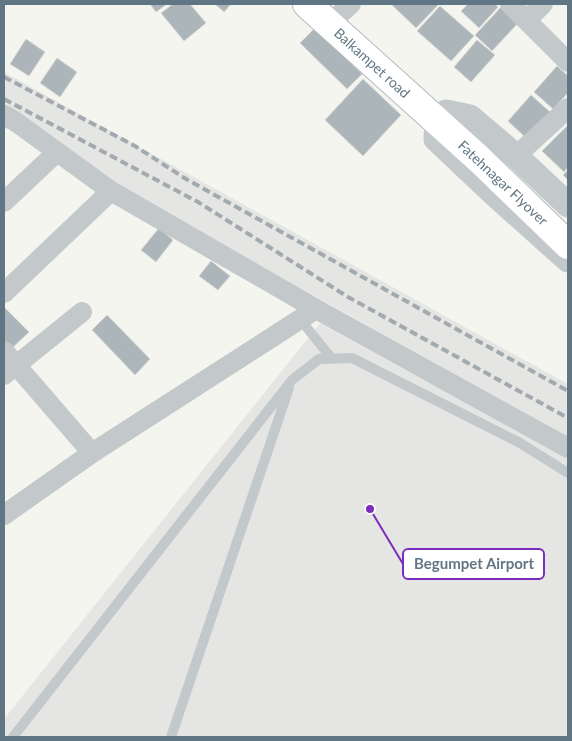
<svg xmlns="http://www.w3.org/2000/svg" width="572" height="741" font-family="Lato,sans-serif">
<rect width="100%" height="100%" fill="#f5f5f0"/>
<path fill="#e5e6e4" d="M4,72L568,384V437L115,185L4,106Z
M320,323L401,368L568,455V737H4V719Z"/>
<path fill="#acb5b9" stroke="#d6d6d3" d="M150,4H167L156,12Z
M173,4H190L206,23L184,41L161,13Z
M215,4H231L224,12Z
M391,4H439L416,28Z
M468,4H495L498,7L479,28L461,11Z
M503,5L520,21L492,51L475,35Z
M440,6L474,36L451,61L417,31Z
M315,28L362,74L347,89L300,43Z
M26,39L45,52L29,76L10,64Z
M477,40L495,55L471,82L454,67Z
M57,58L77,72L60,97L40,83Z
M557,66L568,76V93L553,109L534,92Z
M363,79L401,115L363,156L325,120Z
M531,95L550,112L526,138L508,121Z
M567,126L568,127V167L564,172L542,151Z
M568,170V180L563,175Z
M159,228L173,240L156,262L141,250Z
M211,261L230,276L218,290L199,276Z
M4,307L29,332L9,351L4,346Z
M107,315L150,359L135,375L92,330Z"/>
<g fill="none" stroke-linecap="round" stroke-linejoin="round">
<defs>
<path id="secondary" d="M307,4L479,159L568,245"/>
</defs>
<use href="#secondary" stroke="#b5bbbf" stroke-width="30"/>
<path stroke="#c3c8ca" stroke-width="10" d="M300,319L332,359
M13,737L292,380L319,359L352,358L520,443L568,473
M171,737L289,388"/>
<path stroke="#c3c8ca" stroke-width="20" d="M510,4L568,62
M342,12L351,4
M527,20L543,4
M4,115L16,122L111,191L316,309
M516,156L568,108
M4,202L57,152
M4,293L111,191
M4,351L92,453
M4,375L82,312
M4,515L92,453L316,309L568,448"/>
<path stroke="#c3c8ca" stroke-width="25" d="M446,112L470,117L516,156L568,205
M437,122L436,139L492,192L568,260"/>
<use href="#secondary" stroke="#fff" stroke-width="28"/>
<path stroke="#a3aaaf" stroke-width="4" stroke-dasharray="8 4" stroke-linecap="butt" d="M4,77L135,146L186,179L568,391
M4,99L198,202L348,297L568,418"/>
</g>
<g text-anchor="middle" stroke-width="5" stroke-linejoin="round" paint-order="stroke">
<g font-size="14" fill="#617684" stroke="#fff">
<text transform="translate(372 63) rotate(42)" y="5">Balkampet road</text>
<text transform="translate(503 183) rotate(43)" y="5">Fatehnagar Flyover</text>
</g>
</g>
<path fill="none" stroke="#7b2cbf" stroke-width="2" d="M370 509L403 564"/>
<circle fill="#7b2cbf" stroke="#fff" stroke-width="2" cx="370" cy="509" r="5"/>
<rect fill="#fff" stroke="#7b2cbf" stroke-width="2" x="403" y="549" width="141" height="30" rx="5"/>
<g font-size="15" text-anchor="middle" font-weight="bold" fill="#617684">
<text x="474" y="569">Begumpet Airport</text>
</g>
<rect width="572" height="741" fill="none" stroke="#617684" stroke-width="10"/>
</svg>
